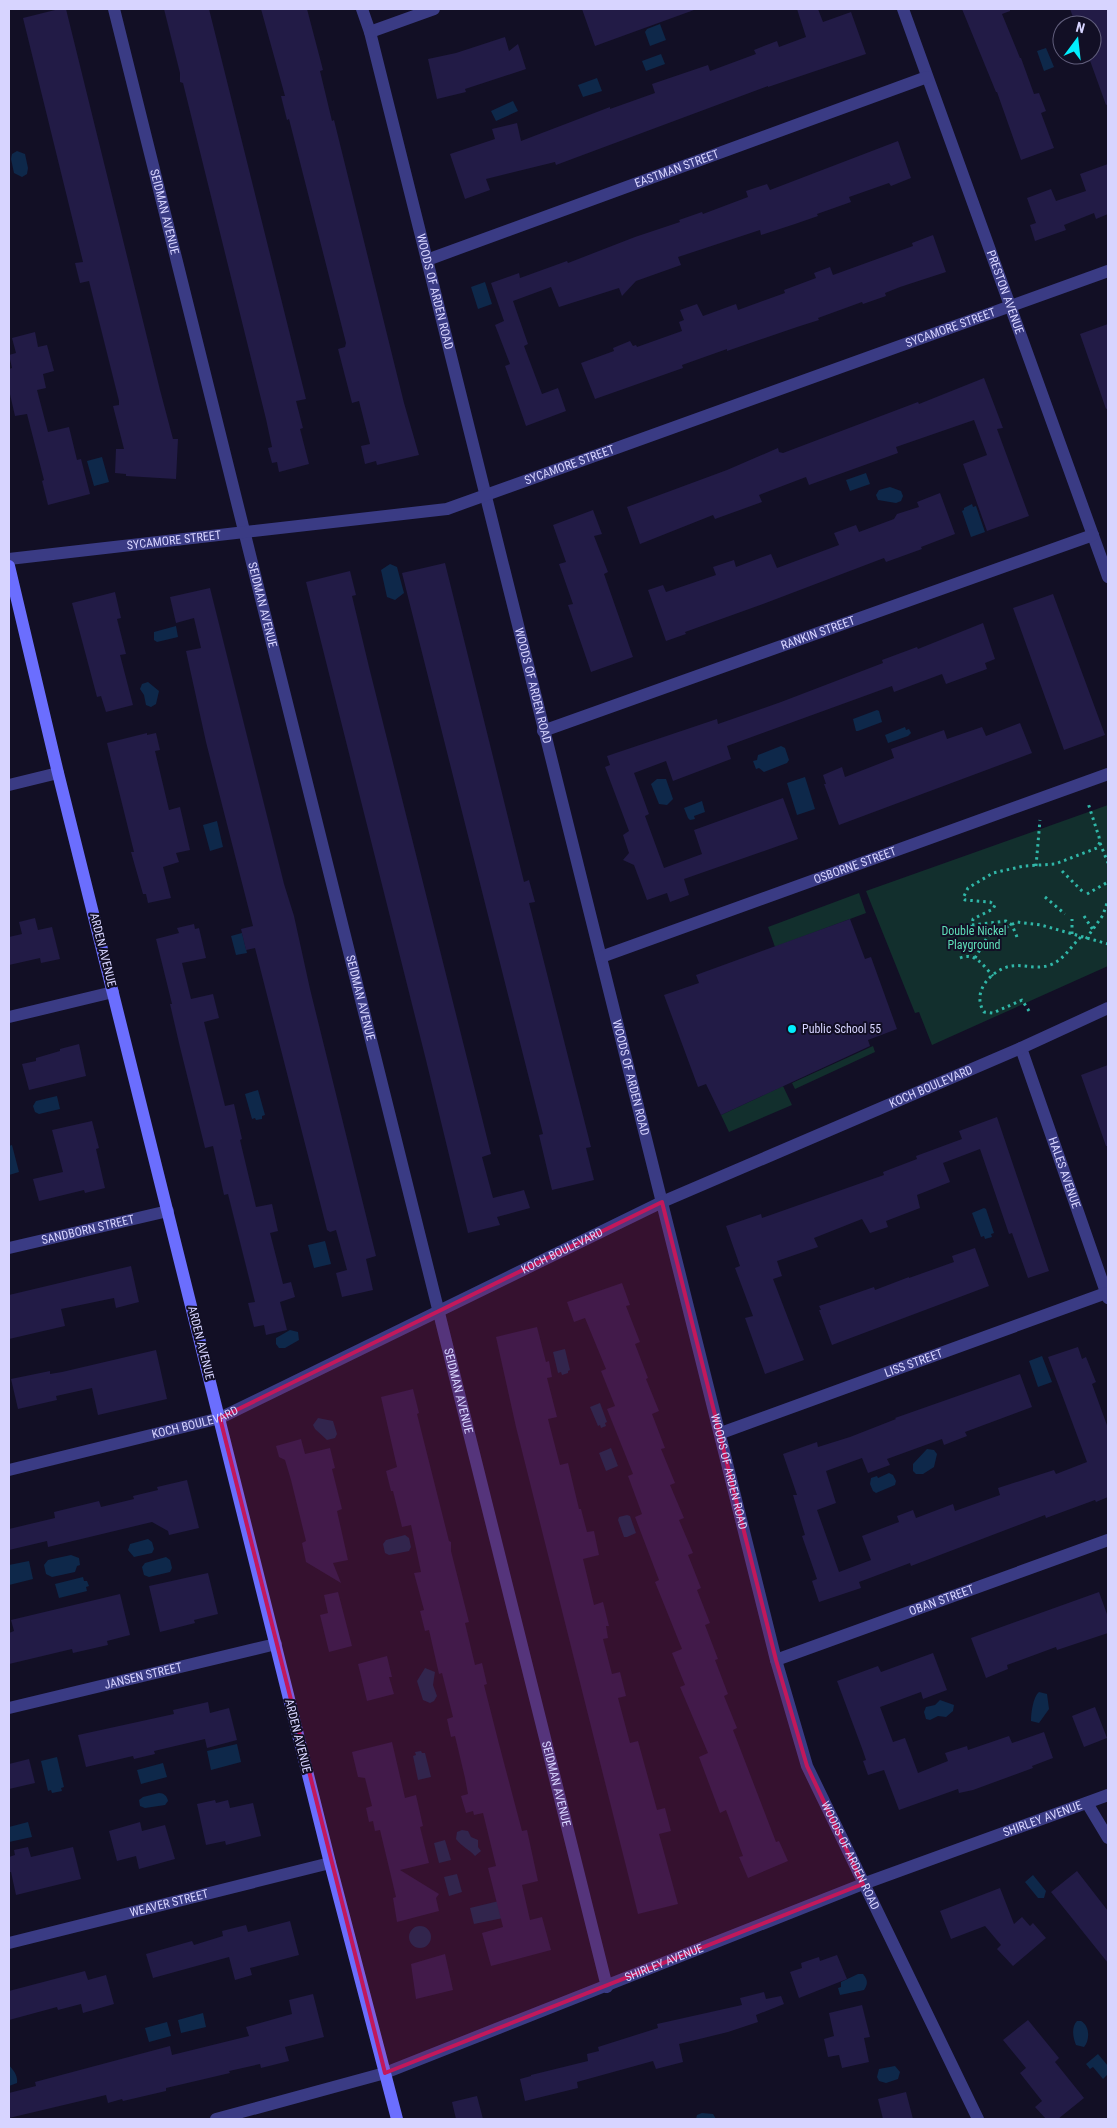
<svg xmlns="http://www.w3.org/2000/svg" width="1117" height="2128" font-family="'Roboto Condensed',sans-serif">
<rect width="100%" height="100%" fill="#120f25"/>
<path fill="#122f2d" d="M1108,805V966L932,1045L919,1012L915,1013L866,891Z
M859,893L866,913L775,947L768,927Z
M873,1046L875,1052L795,1089L792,1083Z
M783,1086L792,1105L729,1132L721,1115Z"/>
<path fill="#0e284a" d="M660,24L666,40L650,46L645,32L647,29Z
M1046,48L1054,67L1044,71L1037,51Z
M661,54L665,64L646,71L642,61Z
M597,78L602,91L583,97L578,85Z
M513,101L518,111L496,121L491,111Z
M17,151L25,154L28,168L27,174L22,177L14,173L11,159L12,154Z
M485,282L492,304L478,309L471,287Z
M102,457L109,482L94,486L87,461Z
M866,473L870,484L850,491L846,480Z
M890,487L901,491L903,496L901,501L896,503L878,500L876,495L879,490Z
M972,504L973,507L976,506L985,532L971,537L962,511L964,510V508Z
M390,564L397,567L404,593L395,600L387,597L381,570Z
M176,626L178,637L157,642L154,640V632Z
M148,682L159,691L156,704L151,707L146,705L144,695L140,689L142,684Z
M877,710L879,711L882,722L858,731H856L853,719Z
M905,727L906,730L909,729L911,733L908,736L888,743L885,735Z
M781,746L785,748L789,760L787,763L764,772L759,768L756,769L753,761L757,760L758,755Z
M805,777L815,809L797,815L787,783Z
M657,779H666L673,799L667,805L659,804L651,784Z
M702,801L705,812L694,816L695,819L690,820L688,818L684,808Z
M217,821L223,847L210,851L203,825Z
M242,933L247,953L236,955L231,936Z
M258,1090L265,1115L262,1116V1119L256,1120L255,1118L252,1119L245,1094Z
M57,1096L60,1109L39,1114L35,1112L33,1106L36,1101Z
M12,1145L19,1172L9,1175V1146Z
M984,1208L986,1209L994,1233L991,1234L992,1237L985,1239L984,1236L981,1237L972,1213Z
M325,1241L331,1264L314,1268L308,1245Z
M290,1330L298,1332L299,1340L285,1348H279L276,1344V1338Z
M565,1349L570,1370L568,1371V1373L562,1375L561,1372L558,1373L553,1352Z
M1042,1356L1052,1382L1038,1387L1029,1361Z
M600,1403L607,1422L605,1423L606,1426L601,1428L600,1425L598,1426L590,1407Z
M318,1418L333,1421L337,1434L335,1438L327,1440L315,1429L313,1425Z
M611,1448L618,1466L606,1471L599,1453Z
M927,1449L934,1450L937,1454L934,1467L923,1474H916L913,1471V1464Z
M889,1473L893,1475L896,1481L895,1485L876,1493L873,1491L870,1484L871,1478L877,1476L878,1478Z
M627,1515L630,1516L636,1533L627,1537H624L618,1520L619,1517Z
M405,1535L409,1538L411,1547L409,1551L389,1555L385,1553L383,1544L386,1540Z
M148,1539L152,1542L154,1549L152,1553L134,1557L128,1550L130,1544Z
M71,1555L79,1558L80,1565L77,1566L75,1572L52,1577L46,1574L44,1565L48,1560Z
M166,1557L170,1560L172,1568L170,1572L149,1577L144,1575L142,1567L145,1563Z
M29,1561L33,1579L9,1585V1565Z
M83,1577L84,1581H87L89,1586L86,1587L87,1591L59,1598L55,1584Z
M425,1668L435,1672L433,1685L437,1696L434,1701L430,1703L423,1700L417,1681Z
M1039,1692L1047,1694L1049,1709L1039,1723L1031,1721C1031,1713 1033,1697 1039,1692Z
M940,1700L954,1705L953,1711L946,1717L938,1716L930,1720L926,1719L924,1712L926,1707L935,1705Z
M237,1744L241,1762L211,1770L207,1751Z
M421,1751L422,1753H425L431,1777L418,1780L413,1756L416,1755L415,1752Z
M57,1757L64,1787L61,1788L62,1791L52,1793L51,1790L48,1791L41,1761Z
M163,1763L167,1777L141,1784L137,1770Z
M159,1793C164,1793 167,1796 168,1801L165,1805L145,1808L140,1806L139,1800L143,1797Z
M28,1822L32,1837L9,1842V1827Z
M462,1830L468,1831L471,1837L478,1840V1847L481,1851L475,1856C469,1849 462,1847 456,1839L457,1832Z
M445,1840L451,1860L439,1863L434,1843Z
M457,1874L462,1892L449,1896L444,1877Z
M1033,1875L1046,1891L1044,1898H1038L1025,1882Z
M499,1901L503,1918L474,1924L470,1908Z
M409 1937a11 11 0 1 1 22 0a11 11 0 1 1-22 0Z
M858,1974H863C868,1980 868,1984 864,1990L840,1995L838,1988L841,1987V1982Z
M203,2013L206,2027L181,2033L178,2020Z
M1077,2021H1081C1090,2026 1090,2040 1084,2047L1076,2045C1073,2038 1071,2027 1077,2021Z
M167,2022L171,2036L149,2042L145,2028Z
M1098,2054L1108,2066V2074L1103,2079L1093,2067L1090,2069L1086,2064Z
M9,2065C13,2070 18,2075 17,2083L9,2086Z
M895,2066L900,2072L898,2079L886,2083L879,2081L877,2077L879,2069Z
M702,2113L713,2114L716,2119H696L697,2115Z"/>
<path fill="#221b46" d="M59,9H66L160,390L173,439H178L176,479L126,476V474L115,473L116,449H124L113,406L119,405V401L89,281L80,283L75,263L83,262L23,18Z
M164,9H209L306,399L296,401L303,428L300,429L309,464L279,472L277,462L272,463L268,448L272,447L266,419L183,83L180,82V73Z
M261,9H307L323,70L320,71L332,121L334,120L404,403L419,455L377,465L376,461L365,464L361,446L370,444L359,401L352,403L338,349L345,347L346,343L289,119L287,120L281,96H285Z
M582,9H693L694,10L595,46Z
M797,9H818L823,22L851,12L866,54L768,87V86L556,165L555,162L486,179L490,190L465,199L450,154L495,139L492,129L517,123L521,141L610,107V109L655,93L652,84L708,65L710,71L756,54L754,50L777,41L779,47L806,37Z
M962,9H1010V11L1002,14L1020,58H1021L1034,94L1039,93L1046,111L1041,113L1054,148L1021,160L997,92H996Z
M1070,9H1108V104L1106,105L1088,55H1092V25H1076Z
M505,37L509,51L518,44L526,69L465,89L466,92L437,99L428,59L456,53Z
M898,141L911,178L891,186L889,183L849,197L851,202L817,214L818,216L795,224L761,235L760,230L678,257L681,265L636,281L622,296L619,288L559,307L551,287L513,301L528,344L524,346L542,394L558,388L566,411L526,426L505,366L510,364L495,325L504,321L491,283L519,273L520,278L567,261L568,263L635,237L680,222L679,220L702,212L703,214L748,197L746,191L767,184L770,190Z
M1108,164V214L1096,219L1094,213L1064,225L1066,230L1035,241L1030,225L1036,223L1027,198L1051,189L1056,201L1086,191L1080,174Z
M933,235L946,272L900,287L885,293L886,296L863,304L862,302L818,318L819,320L797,327L727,351V349L682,365L683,368L595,399L581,363L614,351L613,348L630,341L633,346L636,345L637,347L682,331L679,322L684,320L680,310L697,304L703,316L736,304L738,310L785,293L784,290L816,278L814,273L830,267L833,275L913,246L912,243Z
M1108,324V408L1106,409L1080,334Z
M35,332L38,347L47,345L54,371L43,374L46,388L37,390L48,432L69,427L77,460L81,459L90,494L48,505L42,481L44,480L27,414L15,416L9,390V369L12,368L9,355L16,353L12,338Z
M984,378L1003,428L997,429L1029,516L987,531L963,464L987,455L974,420L896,447L898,453L809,485L806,477L759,495L762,502L715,519L713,515L640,544L627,507L727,470L778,448L779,452L783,453L918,402L919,404Z
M940,493L955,534L921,547L922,549L886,562L884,558L763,604L685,632L686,634L666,641L648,590L663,585L666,592L716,575L713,567L734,560L736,567L771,554L777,568L839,545L834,533L856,525L859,532L894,519L897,514L919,507L917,502Z
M593,510L602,534L594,536L608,572L604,574L633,657L591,672L568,605L573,604L559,564L566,562L553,525Z
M445,563L524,882L529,880L535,902L529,903L591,1147L586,1148L594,1180L552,1190L539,1135L543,1134L402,573Z
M350,571L356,595L352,596L369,667L491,1154L482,1157L493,1198L524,1190L530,1208L497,1217L500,1225L468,1233L426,1060L306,582Z
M210,588L284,884L294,916L310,989L376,1256L366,1259L373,1290L342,1297L336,1273L347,1270L336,1230L330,1232L327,1230L255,948L246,950L241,929L253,926L206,742L186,651L201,648L194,618L176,623L170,597Z
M115,592L121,618L117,619L126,654L120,655L133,705L106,712L101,696L97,697L72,603Z
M1053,594L1105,735L1064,750L1013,608Z
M983,623L995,659L985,663L987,669L946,684L942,674L894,692L892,686L727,746L731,759L673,781L666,761L634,773L649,814L645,816L664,868L702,854L694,830L783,798L798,839L684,879L689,895L670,902L667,893L647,900L634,865L623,860L629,853L623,835L629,831L605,767L610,765L607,756L717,719L718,724L781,702L883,663L882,660L917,647L918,649Z
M1020,723L1032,753L839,825L824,784H826L823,775L842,767L845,777L894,758L891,749L944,730L947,739L982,727L986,736Z
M147,733V735L156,733L160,750L155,751L169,810L180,807L190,850L176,853L179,862L163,867L171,898L148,903L146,894H143L131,852H134L107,743Z
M35,918L38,930L52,927L60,959L41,963L40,958L9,965V937L22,934L19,922Z
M850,919L865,959L871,957L897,1029L868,1040L870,1046L721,1115L706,1084L698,1087L664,995L699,983L696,975Z
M194,924L195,929L199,928L206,958L182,963L191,999L213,994L219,1018L204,1022L225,1106L234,1104L242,1139L240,1140L256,1207L272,1204L278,1231L270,1233L283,1284L291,1282L295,1297L280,1302L287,1330L266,1335L264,1325L254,1327L248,1303L255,1302L228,1194L224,1195L213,1146L205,1148L179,1043L170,1004H172L156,939L179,933L177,928Z
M79,1044L86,1076L29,1090L22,1064L36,1061V1058L60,1051V1049Z
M1108,1065V1146H1106L1081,1075Z
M997,1117L1049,1271L1028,1278L1012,1233L1009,1234L980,1149L943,1163L950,1182L917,1195L920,1208L886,1221L888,1227L870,1233L862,1219L814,1238L818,1247L777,1261L782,1276L773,1279L804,1360L765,1374L745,1318L753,1316L735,1268L740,1266L726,1226L761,1214L762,1218L884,1175L883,1172L917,1159L916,1156L962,1139L959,1131Z
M92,1121L99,1148L96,1149L105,1188L85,1193L84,1190L39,1201L33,1179L63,1172L52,1130Z
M975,1248L989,1286L832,1345L819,1310H821L819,1306L874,1287L875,1290L909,1277V1278L954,1262L952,1256Z
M131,1266L139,1302L116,1308L114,1298L61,1309L65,1326L9,1339V1295Z
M622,1283L630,1305L626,1306L640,1342L635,1344L648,1378L646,1379L659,1411L652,1414L665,1448L661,1449L675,1483L670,1485L684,1518L679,1520L693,1553L688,1555L701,1588L697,1590L710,1623L705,1625L718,1659L715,1660L728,1694L724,1696L737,1728L733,1730L776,1842L779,1841L788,1861L748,1878L739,1857L743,1856L726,1810L720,1813L699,1757L708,1753L680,1687L685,1685L672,1653L682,1649L655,1582L659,1580L635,1517L642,1514L628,1476L633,1474L607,1409L615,1406L601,1371L606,1369L585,1318L574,1322L567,1302Z
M537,1327L546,1362L549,1361L552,1377L547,1378L557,1417L548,1419L560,1465L568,1463L579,1509H581L587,1532L594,1531L599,1555L583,1559L594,1605L603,1602L609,1626H606L608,1638L603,1639L612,1674L620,1672L626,1696L618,1698L630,1743L638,1741L657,1810L665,1808L671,1831L659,1834L678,1904L638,1914L516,1427L496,1337Z
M1078,1347L1082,1359L1086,1357L1096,1382L1092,1384L1108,1428V1497L1096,1502L1095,1500L1046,1518L1045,1515L911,1566L910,1563L859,1582L861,1588L819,1602L812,1581L817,1579L802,1536L805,1535L793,1495H797L783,1454L817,1442L818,1447L850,1437L896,1419L895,1418L1020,1374L1032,1407L965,1432L967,1436L944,1445L942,1439L887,1459L890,1465L868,1473L862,1458L826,1471L836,1503L817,1510L839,1572L871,1560L862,1536L899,1522L897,1516L913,1510L916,1518L953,1504L955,1511L1000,1495L998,1488L1054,1470L1056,1474L1087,1462L1048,1357Z
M156,1350L167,1399L98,1415L92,1388L56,1396L57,1400L18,1409L11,1379L50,1371V1374L62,1372Z
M413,1389L419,1413L417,1414L449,1541L451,1542V1551L469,1622L465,1623L475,1665L482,1663L487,1684L484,1685L499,1744L522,1831L527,1830L538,1881L522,1885L530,1920L542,1917L551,1950L491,1966L482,1933L503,1927L488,1868L496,1866L483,1813L474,1815L473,1811L466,1813L461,1796L468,1794L465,1778L455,1736L451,1737L447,1719L453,1717L442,1673L439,1674L429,1630L425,1631L420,1611L424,1610L414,1573L421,1572L411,1525L402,1527L393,1491H391L386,1471L397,1467L381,1397Z
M301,1439L305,1454L330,1448L335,1468L332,1469L342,1509L337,1511L348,1560L333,1563L341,1583L306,1562L302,1543L306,1541L291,1480L285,1460L279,1457L276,1446Z
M187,1480L199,1528L169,1535L168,1531L152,1522L48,1547L47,1541L9,1550V1529L55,1518L54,1512L99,1501L101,1507L134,1499L133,1496L158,1490L157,1487Z
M208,1573L218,1614L194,1620L195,1623L160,1632L149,1586Z
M338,1592L352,1646L329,1652L320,1615L328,1613L324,1595Z
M1099,1592L1108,1617V1633L1057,1650L1056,1647L1007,1665L1008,1669L986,1678L971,1638Z
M120,1594L130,1635L107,1641L108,1645L73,1653L72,1649L9,1664V1633L14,1631L11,1620Z
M933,1653L947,1690L923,1699L921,1692L880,1707L893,1742L905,1738L918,1773L948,1761L945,1753L967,1746L968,1750L1009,1736L1012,1743L1044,1732L1053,1758L1032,1766L1033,1768L973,1790L959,1793L958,1789L899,1810L884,1770L868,1775L863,1761L866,1760L863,1751L837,1681L878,1666L881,1672Z
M387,1656L392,1677H389L394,1694L367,1701L358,1664Z
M208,1702L210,1713L229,1708L237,1740L207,1748L205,1739L154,1751L155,1754L134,1759L133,1756L86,1767L78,1735L174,1714L173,1710Z
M1095,1707L1107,1738L1084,1747L1072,1716Z
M392,1742L405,1798L416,1795L423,1826L420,1827L429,1863L400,1870L439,1894L436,1898L439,1911L397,1922L393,1898L396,1897L380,1830L375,1831L373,1821L369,1822L366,1808L372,1806L365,1778L358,1777L352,1752Z
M29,1759L35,1783L9,1789V1764Z
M215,1800L216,1803L228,1800L230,1808L253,1803L261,1836L226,1845L225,1841L206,1845L197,1804Z
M140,1822L142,1831L165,1825L175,1859L139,1869L136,1856L117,1861L109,1831Z
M28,1847L31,1857L73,1847L81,1879L16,1895L11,1872H9V1857L15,1855L14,1850Z
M1077,1871L1108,1911V1963L1051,1892Z
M1000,1888L1014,1924L1022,1917L1030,1926L1033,1923L1046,1938L1013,1966L997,1949L1001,1945L985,1926L951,1939L940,1911Z
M290,1921L299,1955L250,1968L252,1975L235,1980L229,1957L153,1978L146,1954L192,1941L194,1945L223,1936L222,1931L246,1925L248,1932Z
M445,1954L453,1990L416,1999L411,1964Z
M837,1955L847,1979L799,1998L790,1972L802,1968L801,1963L819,1957L820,1961Z
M85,1971L88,1980L106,1975L114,2004L83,2013L81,2004L58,2010L57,2007L9,2020V1991Z
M764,1992L766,1999L781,1996L784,2004L756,2015L758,2022L728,2032L679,2044L683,2062L656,2069L653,2061L577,2082L578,2088L525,2101L520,2079L531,2076V2075L588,2061L587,2054L599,2051L598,2047L658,2028L657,2024L742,2005L740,1998Z
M313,1994L324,2037L285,2047L289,2061L261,2068L260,2064L229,2071L230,2073L166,2088V2091L123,2101L122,2099L108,2103L106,2095L9,2118V2093L36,2086L35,2082L170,2046L172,2055L249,2036L246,2027L292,2014L289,2000Z
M862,2005L870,2037L864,2038L869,2062L842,2068L839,2055L828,2057L824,2039L834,2036L829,2013Z
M1028,2020L1059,2058L1055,2062L1084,2098L1058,2119H1046L1035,2107L1042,2101L1020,2073L1026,2068L1003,2040Z
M906,2092L913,2119H883L878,2099Z
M477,2096L483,2119H456L452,2102Z"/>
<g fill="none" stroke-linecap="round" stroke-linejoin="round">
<path stroke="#30b7a8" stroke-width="3" stroke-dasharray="2.5 4" stroke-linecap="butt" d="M1100,843L1108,863
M1036,866L1040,820
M1062,871L1083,892
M1087,894L1108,882
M1045,897L1065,914
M1084,916L1093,930
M1072,934V919
M1017,937L1012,925L1006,921L972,925L973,919L993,909L995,905L990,902L965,900L963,898L968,888L993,873L1024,866L1055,864L1097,848L1100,842L1099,837L1088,803
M1086,939L1103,915L1108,900
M960,958C975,952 983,965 993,976
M975,958L988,936L1017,922L1041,925L1108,944
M1029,1011L1022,1000L993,1013L984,1012C971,992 991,970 1011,966C1024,964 1037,970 1050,965C1064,960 1070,947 1081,937"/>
<g stroke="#3a3b84" stroke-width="12">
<path id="s1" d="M114,9L607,1987"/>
<path id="s2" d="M362,9L370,32L427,260L776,1660L807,1766L978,2119"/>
<path id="s3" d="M903,9L1108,577"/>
<path d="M370,32L434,9"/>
<path id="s4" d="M427,260L927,77"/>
<path id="s5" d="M9,559L447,509L1108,271"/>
<path id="s6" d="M543,731L1093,535"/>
<path d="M9,785L58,773"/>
<path id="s7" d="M601,957L1108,774"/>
<path d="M9,1017L113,992"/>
<path id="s8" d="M1021,1048L1108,1298"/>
<path id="s9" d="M9,1248L168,1211"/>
<path id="s10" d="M721,1433L1106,1293"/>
<path id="s11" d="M9,1470L220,1418L662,1202L1021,1048L1108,1008"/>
<path id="s12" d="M776,1660L1108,1540"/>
<path id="s13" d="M9,1708L276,1644"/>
<path d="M1087,1803L1108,1838"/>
<path id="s14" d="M9,1943L330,1863"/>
<path id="s15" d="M216,2119L385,2073L863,1884L1108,1795"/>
</g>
<path stroke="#6b6efe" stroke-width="12" d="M9,566L58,773L330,1863L397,2119"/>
</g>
<path fill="#c2185b" fill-opacity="0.2" stroke="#c2185b" stroke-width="4" stroke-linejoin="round" d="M662,1202L776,1660L807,1766L863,1884L385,2073L220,1418Z"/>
<circle fill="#02effd" stroke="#120f25" stroke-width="2" cx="792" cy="1029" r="5"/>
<g text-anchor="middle" stroke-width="4" stroke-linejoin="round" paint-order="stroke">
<g font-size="12" fill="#d7d4ff" stroke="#120f25">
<text dy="4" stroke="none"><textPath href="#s4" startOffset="266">EASTMAN STREET</textPath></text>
<text dy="4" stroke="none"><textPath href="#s1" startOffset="209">SEIDMAN AVENUE</textPath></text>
<text dy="4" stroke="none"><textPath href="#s2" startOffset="292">WOODS OF ARDEN ROAD</textPath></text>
<text dy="4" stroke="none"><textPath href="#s3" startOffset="301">PRESTON AVENUE</textPath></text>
<text dy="4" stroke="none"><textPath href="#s5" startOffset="976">SYCAMORE STREET</textPath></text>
<text dy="4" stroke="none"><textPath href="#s5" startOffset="571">SYCAMORE STREET</textPath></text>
<text dy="4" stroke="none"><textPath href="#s5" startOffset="166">SYCAMORE STREET</textPath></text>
<text dy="4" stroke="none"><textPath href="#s1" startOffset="614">SEIDMAN AVENUE</textPath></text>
<text dy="4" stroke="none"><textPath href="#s6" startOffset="292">RANKIN STREET</textPath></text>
<text dy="4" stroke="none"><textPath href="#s2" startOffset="698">WOODS OF ARDEN ROAD</textPath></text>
<text dy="4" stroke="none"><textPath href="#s7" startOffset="270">OSBORNE STREET</textPath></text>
<text transform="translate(103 950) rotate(76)" y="4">ARDEN AVENUE</text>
<text dy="4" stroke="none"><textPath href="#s1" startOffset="1019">SEIDMAN AVENUE</textPath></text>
<text dy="4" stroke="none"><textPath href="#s2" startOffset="1102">WOODS OF ARDEN ROAD</textPath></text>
<text dy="4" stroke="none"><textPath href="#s11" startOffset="1002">KOCH BOULEVARD</textPath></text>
<text dy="4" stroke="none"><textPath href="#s8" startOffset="132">HALES AVENUE</textPath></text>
<text dy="4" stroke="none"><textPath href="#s9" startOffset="81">SANDBORN STREET</textPath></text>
<text dy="4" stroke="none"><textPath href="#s11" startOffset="598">KOCH BOULEVARD</textPath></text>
<text transform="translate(201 1343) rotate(76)" y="4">ARDEN AVENUE</text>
<text dy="4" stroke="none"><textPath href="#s10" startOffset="205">LISS STREET</textPath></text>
<text dy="4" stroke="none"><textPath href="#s1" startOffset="1424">SEIDMAN AVENUE</textPath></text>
<text dy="4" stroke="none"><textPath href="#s11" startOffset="192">KOCH BOULEVARD</textPath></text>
<text dy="4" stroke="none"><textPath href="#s2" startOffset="1508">WOODS OF ARDEN ROAD</textPath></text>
<text dy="4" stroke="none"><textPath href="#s12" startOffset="176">OBAN STREET</textPath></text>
<text dy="4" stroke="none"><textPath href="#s13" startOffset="138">JANSEN STREET</textPath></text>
<text transform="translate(298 1736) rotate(76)" y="4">ARDEN AVENUE</text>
<text dy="4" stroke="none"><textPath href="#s1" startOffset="1829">SEIDMAN AVENUE</textPath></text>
<text dy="4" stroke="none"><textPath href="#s15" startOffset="880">SHIRLEY AVENUE</textPath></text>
<text dy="4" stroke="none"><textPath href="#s2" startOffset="1912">WOODS OF ARDEN ROAD</textPath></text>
<text dy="4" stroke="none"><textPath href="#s14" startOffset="165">WEAVER STREET</textPath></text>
<text dy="4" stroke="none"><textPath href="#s15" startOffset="475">SHIRLEY AVENUE</textPath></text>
</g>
<g font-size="12" fill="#5fdfb9" stroke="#120f25">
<text x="974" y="935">Double Nickel<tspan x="974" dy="14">Playground</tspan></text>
</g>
<g font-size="12" fill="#d7d4ff" stroke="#120f25" text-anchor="start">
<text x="802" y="1033">Public School 55</text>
</g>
</g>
<rect width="1117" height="2128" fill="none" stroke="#d7d4ff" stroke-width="20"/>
<g transform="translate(1077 40) rotate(15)"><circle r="24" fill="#120f25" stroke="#615e7c"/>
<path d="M0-4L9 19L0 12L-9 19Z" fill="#02effd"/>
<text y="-8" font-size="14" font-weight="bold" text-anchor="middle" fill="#d7d4ff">N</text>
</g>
</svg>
